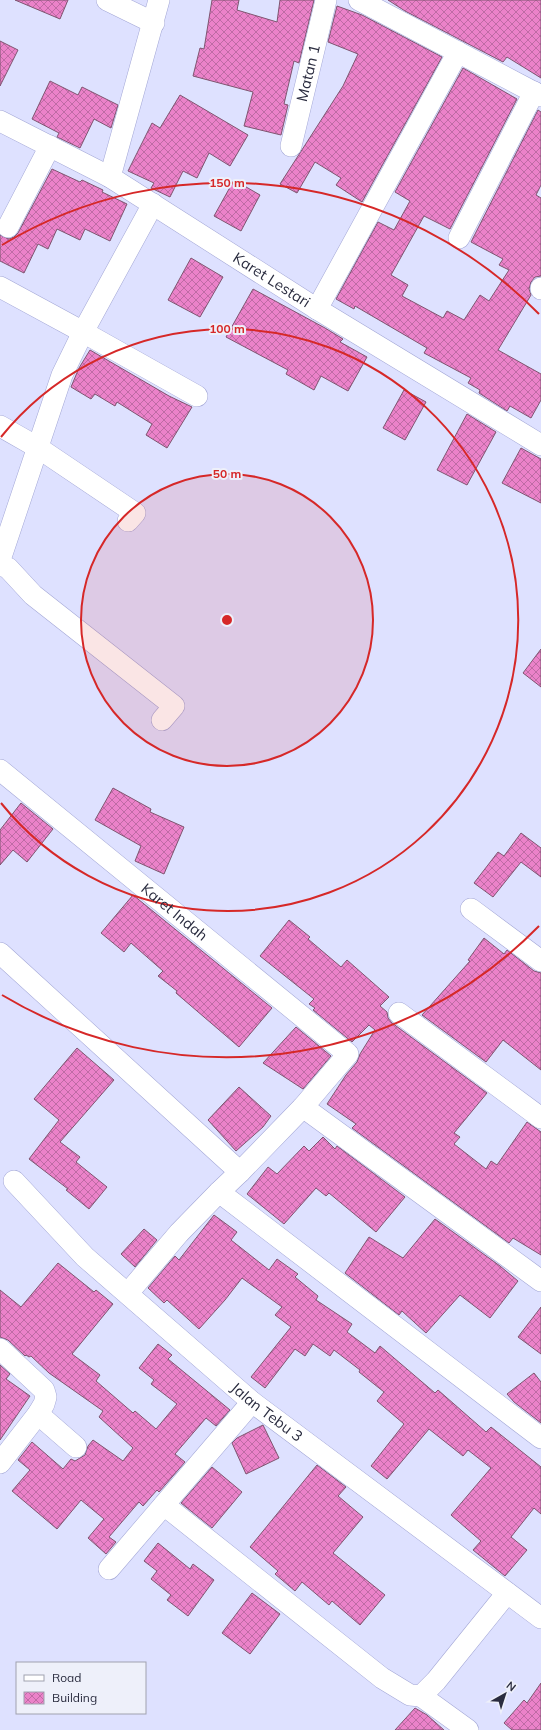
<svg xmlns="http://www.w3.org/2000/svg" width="541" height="1730" font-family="Mulish,sans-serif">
<defs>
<pattern id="building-cross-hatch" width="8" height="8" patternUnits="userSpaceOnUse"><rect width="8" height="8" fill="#eb82c9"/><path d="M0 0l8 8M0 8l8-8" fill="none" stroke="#bf6ba5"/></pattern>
</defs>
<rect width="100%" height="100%" fill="#dee1ff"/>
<path fill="url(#building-cross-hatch)" stroke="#7f5570" d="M15,0H68L60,19Z
M212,0H239L237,10L277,22L280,0H314L299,63L294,61L284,104L288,105L281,135L244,126L253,92L193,76L200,48L204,49Z
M388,0H541V78L507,57L503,62L405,11Z
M337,6L362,15L442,57L362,202L336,185L341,178L315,162L297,193L280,184L343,86L358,54L328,42Z
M0,41L18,50L0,86Z
M463,68L517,99L450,229L424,216L391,275L408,285L402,296L443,318L447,311L464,320L480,295L489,301L509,270L499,265L503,259L471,242L538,110L541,112V185L536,195L541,198V276L535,277L531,282L529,289L531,295L498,350L541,374V400L531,418L510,406L507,411L479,393L480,390L468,383L471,378L424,353L427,348L355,306L354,309L336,299L378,222L394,230L410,201L395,192Z
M50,81L78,95L82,87L118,105L111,128L94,119L80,148L57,137L59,133L32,119Z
M180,95L248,135L230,166L209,153L197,178L183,171L170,197L151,188L154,183L128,171L152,123L160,128Z
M52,169L80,182L82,180L103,190L102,192L127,204L110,241L85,229L80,240L57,229L48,249L38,244L24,273L0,261V235L9,239L14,237L18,233Z
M234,180L260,195L241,231L214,216Z
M191,258L223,277L200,317L168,300Z
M253,289L325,328L343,339L340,342L367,357L348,391L321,376L314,390L286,374L288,370L226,337Z
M90,350L169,396L192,407L167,448L146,435L152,424L117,402L115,406L95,394L91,399L71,387L79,368Z
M404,390L426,402L405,440L383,428Z
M467,414L496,432L467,485L437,470Z
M521,448L541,459V503L502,483Z
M541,649V687L523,673Z
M113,788L151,809L150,812L184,827L164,874L135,861L141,846L95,820Z
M21,803L53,829L27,862L13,850L0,865V830Z
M521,833L541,848V877L521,862L493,897L474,883L498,852L504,856Z
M133,895L272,1008L239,1047L176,993L177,991L158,976L163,971L131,943L124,952L101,933Z
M289,920L310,937L308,939L341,967L347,960L389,997L380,1006L387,1012L388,1018L392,1023L487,1093L454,1133L460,1137L454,1144L486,1169L491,1161L497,1165L527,1122L541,1132V1255L513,1238L509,1243L352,1128L356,1124L327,1104L346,1075L357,1062L360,1054L375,1030L369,1025L352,1042L313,1010L315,1008L309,1004L314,999L260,956Z
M484,938L504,954L507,950L534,971L541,973V1070L503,1040L486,1062L422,1015L470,961L468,960Z
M296,1027L331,1056L303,1089L263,1063Z
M77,1048L114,1080L60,1142L80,1157L76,1162L107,1187L89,1209L66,1190L68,1189L29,1159L59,1120L34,1099Z
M239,1087L271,1116L263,1127L236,1151L208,1120Z
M323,1137L335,1149L337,1146L405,1197L376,1232L329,1193L326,1196L316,1188L284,1224L247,1194L268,1167L277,1174L304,1146L309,1151Z
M214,1215L237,1232L231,1240L269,1270L277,1259L298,1274L295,1277L318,1296L316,1300L352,1324L347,1332L375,1353L380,1346L435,1393L438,1390L486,1432L491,1427L541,1467V1514L534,1508L511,1537L527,1550L505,1576L473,1550L481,1541L451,1515L491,1468L468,1450L463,1456L429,1429L387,1479L371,1466L404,1424L377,1401L384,1392L359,1372L360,1370L334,1350L330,1356L313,1344L305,1356L295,1349L265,1388L251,1377L291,1327L275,1315L282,1307L242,1278L225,1300L199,1329L167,1300L164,1303L148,1288L175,1256L179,1260Z
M435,1219L500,1266L518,1281L490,1318L460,1295L426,1333L402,1311L399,1315L345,1273L369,1237L403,1258Z
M144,1229L157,1240L135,1267L121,1254Z
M58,1263L94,1292L96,1290L113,1304L72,1354L100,1375L96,1381L133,1413L135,1411L156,1429L177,1404L151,1384L154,1380L139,1368L158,1344L172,1355L168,1359L230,1410L216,1426L206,1418L175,1454L185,1462L159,1492L157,1490L143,1506L139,1502L109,1537L116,1542L106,1554L88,1538L104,1519L81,1500L57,1529L12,1491L30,1470L18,1460L32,1442L63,1469L71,1459L75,1461L85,1455L88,1446L93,1440L123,1461L133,1448L99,1417L103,1411L49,1373L31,1356L29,1357L26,1355L25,1356L8,1340L0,1337V1290L21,1307Z
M541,1307V1354L518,1337Z
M0,1365L10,1374L6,1379L30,1396L0,1440Z
M534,1373L541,1382V1423L514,1402L507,1394Z
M263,1425L279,1458L246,1474L232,1443L237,1438Z
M317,1465L346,1487L338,1496L363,1517L333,1553L385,1595L360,1625L332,1601L329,1605L302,1582L295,1591L275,1574L278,1571L250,1547Z
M212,1467L242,1492L212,1528L181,1503Z
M158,1543L190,1569L193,1564L214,1580L188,1616L167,1600L171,1595L151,1579L157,1571L144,1561Z
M252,1593L280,1614L250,1654L222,1633Z
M541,1683V1730H512L504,1723L524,1700L527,1703Z
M415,1708L427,1715L444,1730H395Z"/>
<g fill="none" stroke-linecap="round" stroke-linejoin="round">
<defs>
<g id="minor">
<path d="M107,0L154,23"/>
<path d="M359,0L541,96"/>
<path id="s1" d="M0,121L110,177L317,309L541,445"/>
<path id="s2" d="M291,146L326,0"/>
<path d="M110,177L159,0"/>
<path d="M153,204L83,332L197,396"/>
<path d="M8,227L50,146"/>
<path d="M459,238L534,92"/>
<path d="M0,287L83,332L62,375L0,560"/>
<path d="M541,289V288"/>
<path d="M317,309L458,52"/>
<path d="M0,426L37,447L135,513L128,521"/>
<path d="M0,565L8,568L33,595L174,706L162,720"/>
<path id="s3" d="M0,770L348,1054L303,1107L240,1172"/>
<path d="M471,909L541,961"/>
<path d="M0,953L240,1172L219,1192L541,1438"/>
<path d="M399,1013L541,1118"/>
<path d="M303,1107L541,1281"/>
<path id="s4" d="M14,1181L85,1257L252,1402L541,1618"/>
<path d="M128,1293L179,1233L219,1192"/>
<path d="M0,1349L44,1390L46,1397L44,1404L38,1414L0,1463"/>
<path d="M38,1414L76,1447"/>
<path d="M164,1505L382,1678L410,1695L421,1696L436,1681L507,1593"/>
<path d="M109,1569L252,1402"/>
<path d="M421,1696L468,1730"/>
</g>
</defs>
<use href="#minor" stroke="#a3a7d6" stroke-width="22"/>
<use href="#minor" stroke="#fff" stroke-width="21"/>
</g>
<circle cx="227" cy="620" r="146" fill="#d62828" fill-opacity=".12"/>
<g fill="none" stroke="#d62828" stroke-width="2">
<circle cx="227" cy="620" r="146"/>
<path d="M1 437A291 291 0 1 1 1 803"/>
<path d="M539 926A437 437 0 0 1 2 995M2 245A437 437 0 0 1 539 314"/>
</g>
<g text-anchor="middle" stroke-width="4" stroke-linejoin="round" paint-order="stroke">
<g font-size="15" fill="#2a2c3f" stroke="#eef0fa">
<text dy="5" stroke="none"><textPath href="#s2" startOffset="75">Matan 1</textPath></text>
<text dy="5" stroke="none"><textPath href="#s1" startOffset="315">Karet Lestari</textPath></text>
<text dy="5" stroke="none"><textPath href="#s3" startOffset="225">Karet Indah</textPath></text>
<text dy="5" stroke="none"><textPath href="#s4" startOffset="343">Jalan Tebu 3</textPath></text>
</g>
</g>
<circle cx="227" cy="620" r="6" fill="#d62828" stroke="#eef0fa" stroke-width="2"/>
<g font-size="12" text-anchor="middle" font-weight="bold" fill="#d62828" stroke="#eef0fa" stroke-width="4" stroke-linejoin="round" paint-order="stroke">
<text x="227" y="187">150 m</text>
<text x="227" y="333">100 m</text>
<text x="227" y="478">50 m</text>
</g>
<rect x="16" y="1662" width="130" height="52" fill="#eef0fa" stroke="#a0a2af"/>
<rect x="24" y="1675" width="20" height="6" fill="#ffffff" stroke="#a0a2af"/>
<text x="52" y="1682" font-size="12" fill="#2a2c3f">Road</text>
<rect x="24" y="1692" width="20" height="12" fill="url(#building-cross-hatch)" stroke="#a0a2af"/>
<text x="52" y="1702" font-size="12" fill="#2a2c3f">Building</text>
<g transform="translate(505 1694) rotate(39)" stroke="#eef0fa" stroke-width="3" paint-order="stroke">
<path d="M0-3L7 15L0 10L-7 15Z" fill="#2a2c3f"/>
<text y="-6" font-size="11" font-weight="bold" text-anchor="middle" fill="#2a2c3f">N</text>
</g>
</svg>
